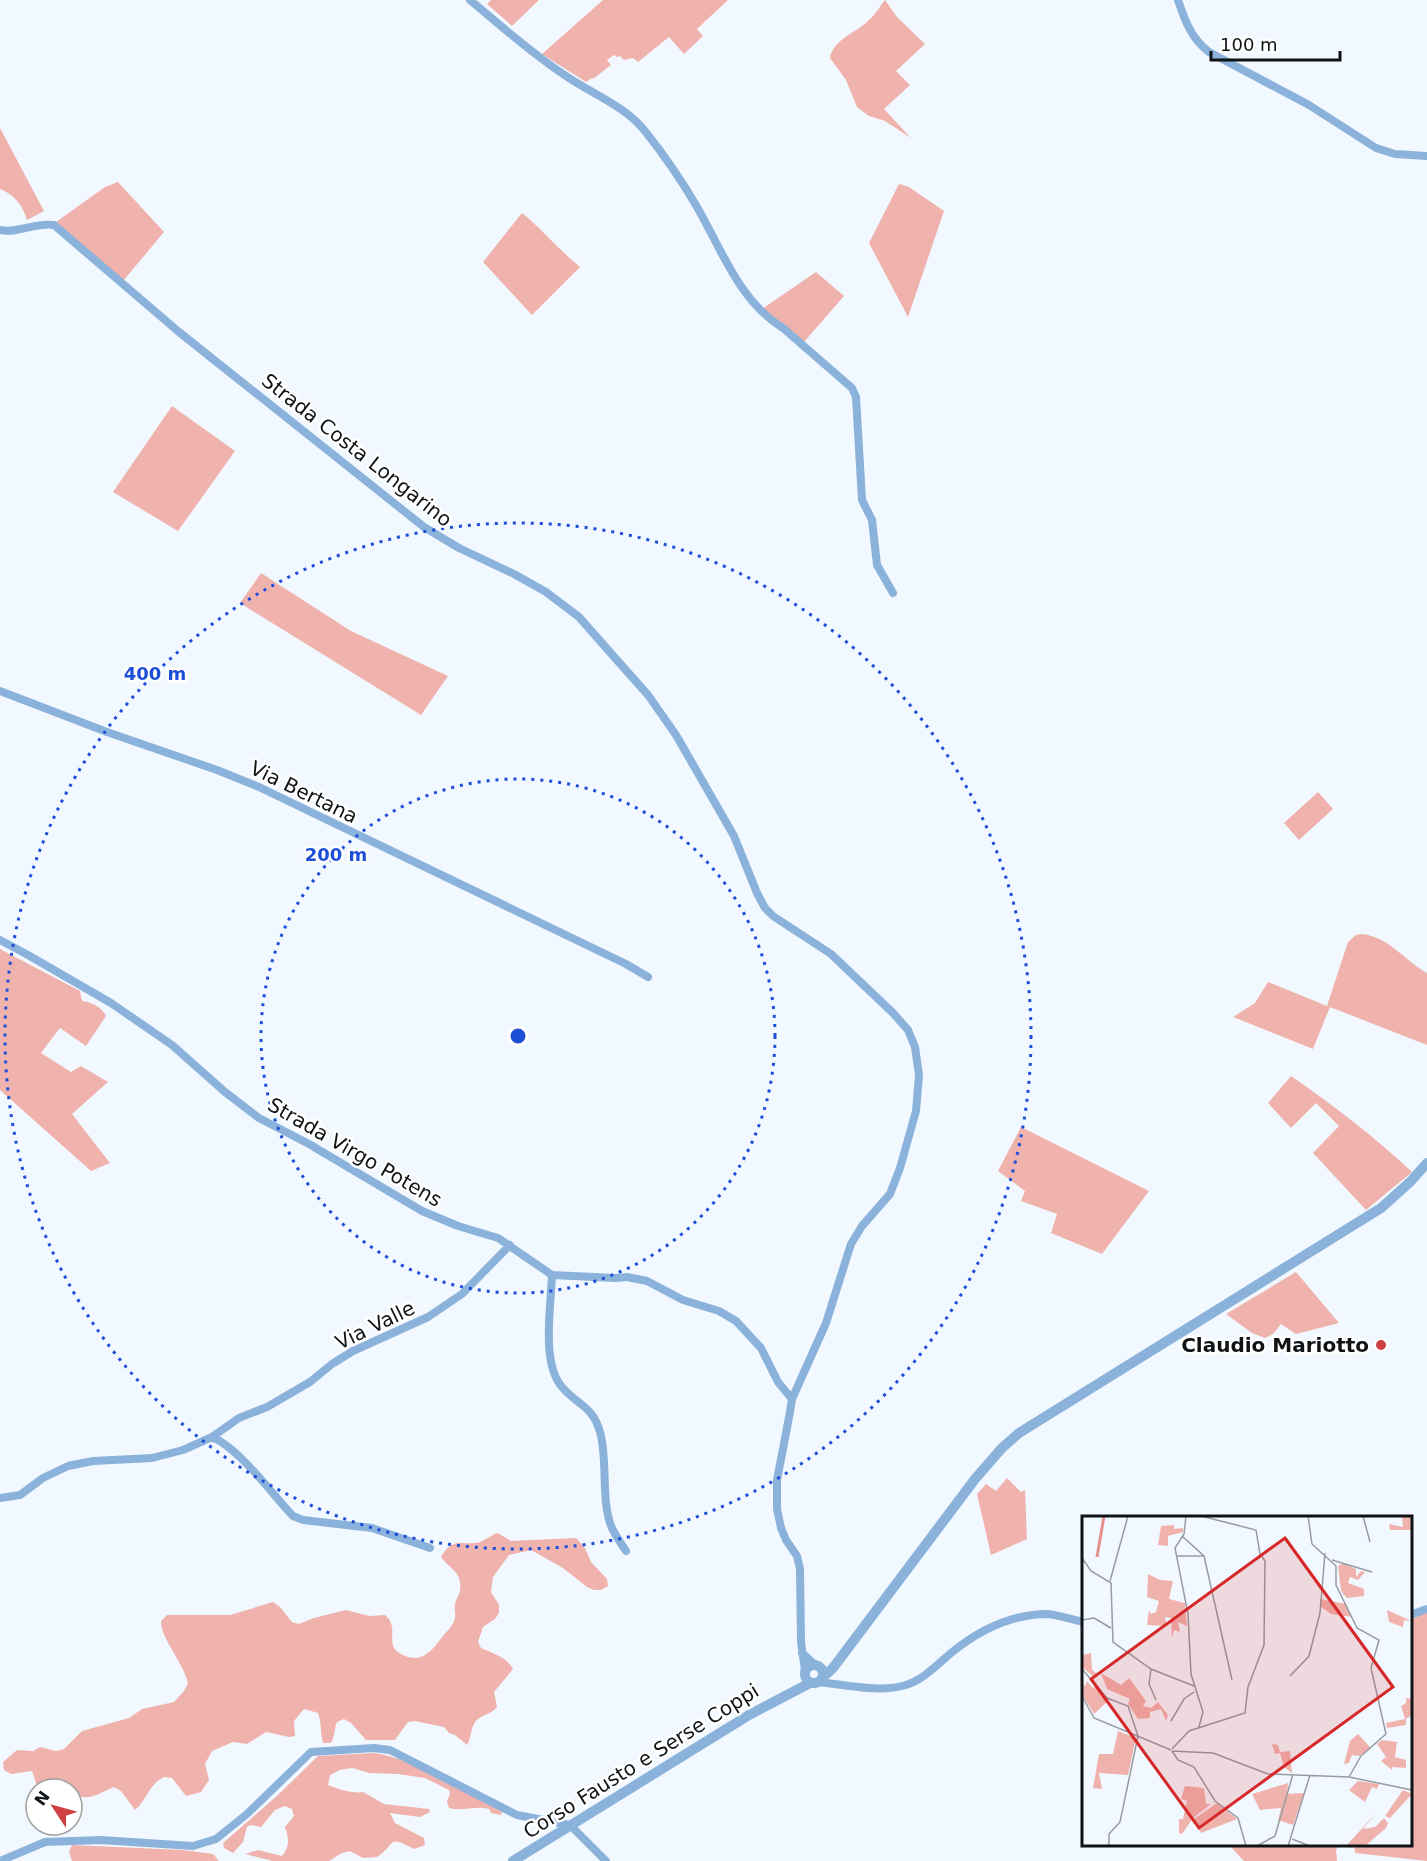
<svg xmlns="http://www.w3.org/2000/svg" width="1427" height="1861" font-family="'DejaVu Sans',sans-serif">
<rect width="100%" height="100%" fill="#f2f8ff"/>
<path fill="#f0b2ad" d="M491,0H539L512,26L487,4Z
M603,0H728L697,29L703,36L684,54L669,37L638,62L633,58L624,60L620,56L617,57L614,55L607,60L611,65L593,79L592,78L586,82L542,54Z
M885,0L897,17L925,44L896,71L910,85L884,109L911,138L885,121L869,116L857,107L846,80L830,58C833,39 858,32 870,19C876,14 880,6 885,0Z
M0,128L44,211L27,220C23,206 14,194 0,189Z
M118,182L164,232L123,281L56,222L105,187Z
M899,184L909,187L944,211L908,317L869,243Z
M522,213C543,230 559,250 580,267L532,315L483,262Z
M816,272L844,296L804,342L762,309Z
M172,406L235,451L178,531L113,492Z
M261,573L351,631L448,676L421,715L240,603Z
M1318,792L1333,809L1299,840L1284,823Z
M1361,934C1388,936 1404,960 1427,973V1045L1330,1007L1313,1049L1233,1017L1255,1003L1268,982L1327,1006L1348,942L1356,935Z
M0,949L80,991L82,1001C91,1002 102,1007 106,1016L86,1046L60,1028L41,1053L71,1072L81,1066L108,1082L72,1114L110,1163L91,1171L0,1090Z
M1291,1076C1333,1105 1374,1136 1412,1172L1366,1210L1313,1153L1339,1126L1316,1103L1291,1128L1268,1103Z
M1021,1127L1149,1191L1102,1254L1051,1233L1057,1214L1021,1201L1025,1191L998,1171Z
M1296,1272L1339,1323L1296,1334L1281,1324L1273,1334L1265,1338L1252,1333L1226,1314Z
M1007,1478L1021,1492L1025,1490L1027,1539L991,1555L977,1494L986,1484L996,1491Z
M498,1533L511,1541L576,1538L585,1548L591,1562L607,1579L608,1586L601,1590H594L587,1587L563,1568L531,1550L509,1555L493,1577L491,1592L499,1605V1613L495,1619L483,1627L478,1642L481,1648C494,1654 507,1657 513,1669L494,1692L497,1707C491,1715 482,1714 476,1721C470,1728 472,1737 467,1745L455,1735L449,1733L444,1727L415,1721L408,1722L395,1740H366L351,1723L344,1719L337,1722C334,1729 335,1736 331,1743H323C320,1733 322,1723 318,1713L304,1709L294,1721L295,1736L289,1737L266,1732L247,1744L233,1742L212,1751L205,1764L209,1780L201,1792L186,1796L172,1778L164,1777C149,1784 147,1800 135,1810L121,1791L114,1787C99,1793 88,1803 72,1793V1789L44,1788L37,1786L32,1771L11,1774L4,1770L3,1762L17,1750L33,1751L40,1747L56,1751L64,1749L82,1731L129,1718L142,1709L174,1702L184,1691L188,1683C184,1664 160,1637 161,1621L167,1615H230L273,1602L280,1607L292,1622L299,1624L314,1618L346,1610L369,1616L385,1615C401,1628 383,1645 401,1654C421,1665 432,1651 442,1637C447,1631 454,1625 455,1618C456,1613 454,1608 455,1604C457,1595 462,1594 460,1582C459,1571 447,1566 441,1557C453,1535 463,1547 480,1542C487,1539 491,1535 498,1533Z
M1427,1612V1861L1355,1853L1354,1845L1410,1844L1411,1619Z
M375,1753C414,1759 466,1793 502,1812L501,1815L491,1813L489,1809C477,1805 463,1812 449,1808L447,1801L450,1794L449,1790L425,1778L398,1774L369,1773L352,1768L340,1770L330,1775L328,1785C337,1789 354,1794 363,1792L384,1804L429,1809L430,1812L420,1817L390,1813L395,1823L424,1838L425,1845L414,1849C386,1834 397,1844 377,1857L363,1858L350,1851L342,1853L329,1861H273L245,1854L258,1850L282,1856C290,1846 289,1839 285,1827L294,1816L292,1809L285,1806L275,1810L261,1827L250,1825L247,1827L243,1842L233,1853L224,1848L223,1843L279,1794L318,1756Z
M72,1845L183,1850L213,1854L219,1861H72L69,1852Z
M1229,1845H1339L1336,1850L1337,1861H1244Z"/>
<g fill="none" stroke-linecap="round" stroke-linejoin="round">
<path stroke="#8bb2da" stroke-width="8" d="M470,0C500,25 530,52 563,74C590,93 624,105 645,131C664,155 682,181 697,207C722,250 739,301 783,328L852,388L856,397L862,500L872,520L877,565L893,593
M1178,0C1185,21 1191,38 1209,52L1309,105L1376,148L1395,154L1427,156
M0,230C17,234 36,222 54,225L179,332L424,527L459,548L514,574L546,592L579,617L616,659L648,695L676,735L734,836L757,893L765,908L773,916L831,954L893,1013L908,1030L915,1047L919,1075L916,1111L900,1168L890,1194L862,1226L851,1244L826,1323L792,1399L790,1412L777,1480V1509L781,1528L786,1540L797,1556L800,1569L801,1642L805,1671
M0,691L107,732L217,770L259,787L626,964L648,977
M0,940L28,955L111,1003L172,1045L225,1092L259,1118L309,1144L422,1211L458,1226L498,1238L552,1275L615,1278L627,1277L647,1281L683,1300L719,1311L736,1321L761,1348L778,1382L792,1399
M552,1275C551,1306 541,1363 562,1387C577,1405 593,1406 600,1432C608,1461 601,1494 610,1523C613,1533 621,1543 626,1551
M212,1437C239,1448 272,1494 293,1516L303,1520L372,1528L430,1548
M0,1498L20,1495L43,1478L68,1466L93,1461L152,1458L183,1450L212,1437L239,1418L267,1407L310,1382L332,1364L353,1351L428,1317L462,1294L510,1245
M1410,1615L1427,1609
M802,1653L816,1666
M819,1682C847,1685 879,1693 906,1685C923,1680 938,1664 951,1653C978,1631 1012,1614 1048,1614C1059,1615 1072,1620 1084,1622
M0,1861L45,1842L100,1840L193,1846L216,1839L247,1814L311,1752L374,1748L390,1750L517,1815L570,1825L606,1861"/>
<path stroke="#8bb2da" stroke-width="10" d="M805 1674a9 9 0 1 1 18 0a9 9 0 1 1-18 0Z
M822,1678L833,1668L975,1479L1002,1448L1019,1433L1381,1208L1410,1182L1427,1163
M513,1861L749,1715L810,1683"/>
</g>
<g fill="none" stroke="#1d4ed8" stroke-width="3" stroke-dasharray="3 6">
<circle cx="518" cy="1036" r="257"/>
<circle cx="518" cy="1036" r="513"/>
</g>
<circle fill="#cf4043" stroke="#fff" stroke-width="2" cx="1381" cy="1345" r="6"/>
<g text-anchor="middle" stroke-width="5" stroke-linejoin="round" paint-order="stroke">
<g font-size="20" fill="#0f1316" stroke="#fff">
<text transform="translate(357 450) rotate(38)" y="7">Strada Costa Longarino</text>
<text transform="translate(304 792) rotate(26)" y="7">Via Bertana</text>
<text transform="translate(355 1152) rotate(30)" y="7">Strada Virgo Potens</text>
<text transform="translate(375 1325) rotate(-26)" y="7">Via Valle</text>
<text transform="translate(641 1761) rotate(-32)" y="7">Corso Fausto e Serse Coppi</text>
</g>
<g font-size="20" font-weight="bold" fill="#0f1316" stroke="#fff" text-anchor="end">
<text x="1369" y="1352">Claudio Mariotto</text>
</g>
</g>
<g transform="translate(1082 1516)">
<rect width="330" height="330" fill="#f2f8ff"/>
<path d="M320,0H330V14H308L307,8L321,11ZM92,9V13L101,12V16L86,20V30L76,29L79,10ZM261,47L274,53V61L279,55L283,56L276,64L268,61L266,67L282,73V80L265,82L259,75L256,50ZM66,58L78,64L91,65L87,83L103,87L105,110L96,106L98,116L92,114L90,122L89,102L83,101L85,110L65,109L67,94L69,98L74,96L77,85L65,81ZM238,83L264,88L270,101L249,98L238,90ZM305,94L327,104V105L322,104L321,111L307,106ZM9,137L10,154L14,157L12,161L0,151V139ZM19,157L39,169L47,162L64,185L61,190L69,192L76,186L86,199L84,205L79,193L68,196V202L56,203L46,188L48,183L25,173ZM5,165L11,172L15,170L26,185L12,198L0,178V168L3,170ZM324,182L330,183V199L324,203V209L305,212L304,207L323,203L319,190L324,187ZM36,215L54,222L46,259L17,257L20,273L11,272L17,238H31ZM276,218L289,232L277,240L270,239L267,247L262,248L268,225ZM300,224L315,226L313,241L324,244V252L310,251V254L299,245L304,241L295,228ZM190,228L196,229L198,236L208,235L210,257L202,251L198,237L193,238ZM276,265L297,268L295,273L290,271L283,286L267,274ZM206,267L205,278L222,277L211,309L196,304L199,292L178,294L170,278ZM103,270L122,272L124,288H129L111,302L100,318L97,317V303H101L105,285L99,283ZM321,274L330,278L308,302L303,300ZM135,287L155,303L119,317L112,303ZM295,296L281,313L293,311L302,302L306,307L304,312L283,330H264Z" fill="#f0b2ad"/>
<path fill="none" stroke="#e4918c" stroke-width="3" d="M15,41L22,0"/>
<path fill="none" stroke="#979ca2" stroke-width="1.5" d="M104,0L102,18L93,32L106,98L109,158L121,196L117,211M226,0L230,28L254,50V69L275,112L297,124L289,152L304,218L279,240L267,261M281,0L288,26M100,20L122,40L150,164M94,40H122M0,42L9,55L29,67L31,126L69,153L112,170M250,44L290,56M28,65L46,0M0,104L12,102L29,112M0,153L25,182L46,190L56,220L38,306L27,318V330M69,153L67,168L74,184M208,160L227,140L238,97L243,37M0,180L12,202L89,234M89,205L102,183L112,176M90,233L107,215L163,197L166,171L182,129L183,45L178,38L174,14L119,0M90,235L131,237L186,258L267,261L330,274M90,235L96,244L112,251L133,285L156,302L164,330M210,323L228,330M175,330L193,320L211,258M206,330L228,259"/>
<path fill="#d62828" fill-opacity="0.15" stroke="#d62828" stroke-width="3" d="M203,22L311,171L117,312L9,163Z"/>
<rect width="330" height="330" fill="none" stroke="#0f1316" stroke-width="3"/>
</g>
<circle cx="518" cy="1036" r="9" fill="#1d4ed8" stroke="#fff" stroke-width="3"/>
<g font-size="18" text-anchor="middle" font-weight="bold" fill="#1d4ed8" stroke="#fff" stroke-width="5" stroke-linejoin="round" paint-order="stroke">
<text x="155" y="680">400 m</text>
<text x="336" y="861">200 m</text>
</g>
<g transform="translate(54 1807) rotate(306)"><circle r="28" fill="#ffffff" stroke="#9fa1a2" stroke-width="1.5"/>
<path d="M0-4.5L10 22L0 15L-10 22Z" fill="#cf4043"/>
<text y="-9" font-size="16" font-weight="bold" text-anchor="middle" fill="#0f1316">N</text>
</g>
<path d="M1211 51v9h129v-9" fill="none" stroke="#0f1316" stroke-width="3"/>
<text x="1220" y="51" font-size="18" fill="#0f1316" stroke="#ffffff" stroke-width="4.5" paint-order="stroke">100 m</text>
</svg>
